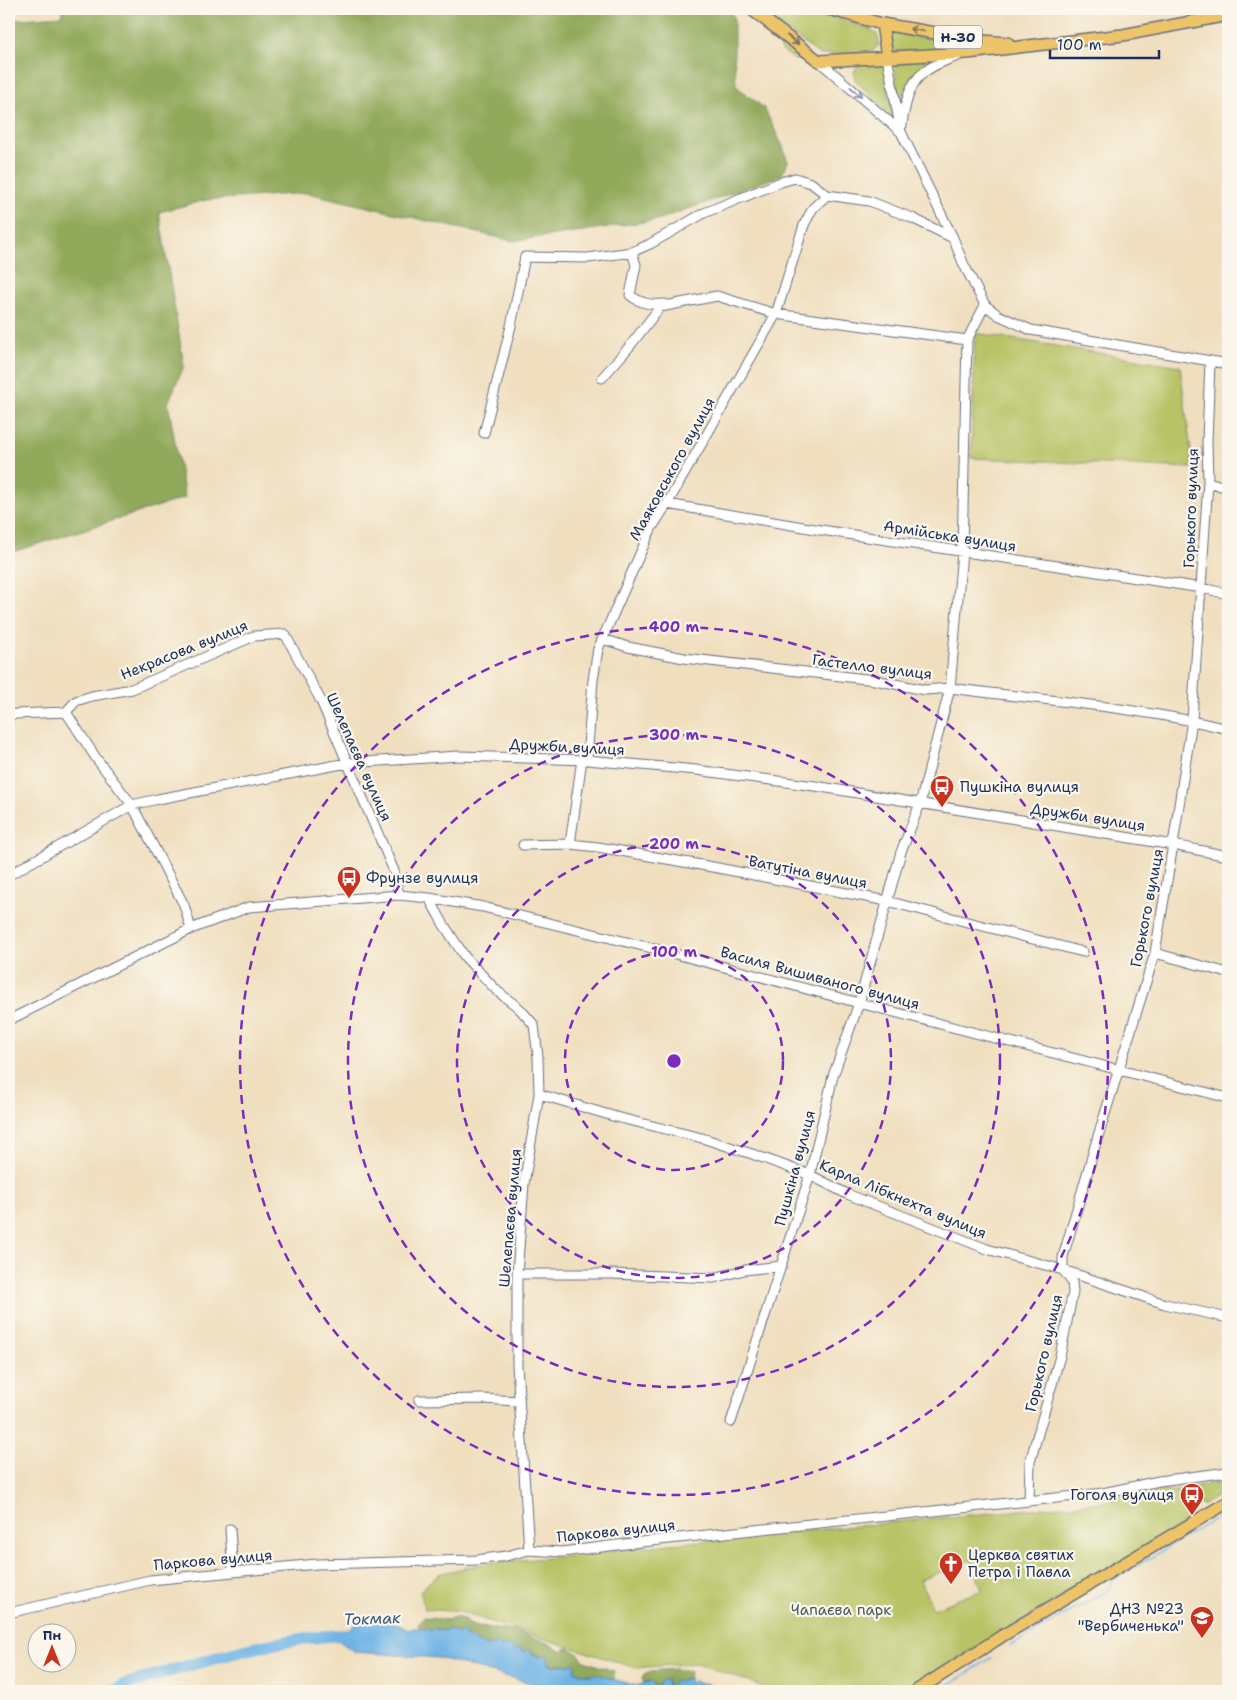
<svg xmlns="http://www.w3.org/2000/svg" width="1237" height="1700" font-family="'Shantell Sans',sans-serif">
<rect width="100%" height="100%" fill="#fbf7ec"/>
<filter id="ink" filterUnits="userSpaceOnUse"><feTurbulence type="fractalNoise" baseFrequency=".02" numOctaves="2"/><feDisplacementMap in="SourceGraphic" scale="10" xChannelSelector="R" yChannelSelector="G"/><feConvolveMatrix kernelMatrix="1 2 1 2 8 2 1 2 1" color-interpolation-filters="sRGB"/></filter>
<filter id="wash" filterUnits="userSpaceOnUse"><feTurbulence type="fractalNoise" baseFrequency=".0096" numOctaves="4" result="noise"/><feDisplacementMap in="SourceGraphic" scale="20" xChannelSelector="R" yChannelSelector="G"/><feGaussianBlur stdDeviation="1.12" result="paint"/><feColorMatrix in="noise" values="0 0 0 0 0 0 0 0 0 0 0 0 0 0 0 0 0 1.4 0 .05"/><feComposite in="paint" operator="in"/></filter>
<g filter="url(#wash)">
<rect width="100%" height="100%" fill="#f0dfbf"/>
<path fill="#b7c365" stroke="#697962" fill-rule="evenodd" d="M771,9H811L868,28L876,33L879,40L878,46L873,51L820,55L772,19Z
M889,32L979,47L892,52Z
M781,41L803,58L795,60L780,49Z
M935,59C914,69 903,85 901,108L893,60Z
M883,60L893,119L855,80C853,72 855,68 860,63Z
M975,333L1180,366L1193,468L971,458Z
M1228,1481V1490L1202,1506L1199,1501L1190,1506L1192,1510L1188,1513L1192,1520L903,1691H776L696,1663L636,1668L460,1612L425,1609L420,1591L438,1574L486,1563L572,1556L579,1553L1103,1502L1147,1490L1176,1491ZM971,1560L982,1590L933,1609L920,1580Z"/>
<path fill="#91a95a" stroke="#566c5c" d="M62,9H724L734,16V54L736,86L764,108L783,147L788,162L782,175L657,220L513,241L308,193L206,200L159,212L184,366L168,403L185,498L9,553V20L62,16Z
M424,1617L447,1620L454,1617L464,1619L471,1625L477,1627L515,1631L550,1644L562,1651L565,1648C574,1650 580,1653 584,1661L614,1671V1679C600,1675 587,1674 573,1671L576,1665L559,1664L555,1666C549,1664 546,1659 540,1656C534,1653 522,1650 515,1651L510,1648L500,1646L497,1644L490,1646L482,1644L449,1629L441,1631L434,1629L430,1632L420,1629L418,1624Z
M674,1669L685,1670L690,1672L689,1678L681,1680L679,1682H677L668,1686L663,1680L657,1687L648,1681L644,1683L642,1678L644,1674L651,1671Z"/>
<path fill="#70b4e6" stroke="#4672a2" d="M360,1620C375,1621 395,1620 408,1630L414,1628L429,1629L430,1632L434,1629L441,1631L449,1629L459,1634L461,1632L465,1633L466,1636C476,1640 485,1650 497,1643L500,1646H510L515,1651L518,1648H522L521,1651L525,1652L528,1649L532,1651L531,1654L542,1657L547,1654L549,1664L555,1666C561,1663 565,1667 571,1664L576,1665L574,1671L590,1675L597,1674L636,1686L652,1681L653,1685L656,1687L663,1680H667L668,1686L673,1684L674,1681L677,1680L679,1682L681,1680L689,1678L690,1684L694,1680L698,1683L708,1684L707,1691H560L439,1658L355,1652L332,1636L344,1634Z"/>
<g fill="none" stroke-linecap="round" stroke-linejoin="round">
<path stroke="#70b4e6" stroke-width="2" d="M1010,1646L1107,1591L1111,1584L1110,1582L1228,1511
M939,1691L991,1658"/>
<path stroke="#70b4e6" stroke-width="12" d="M115,1691L124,1685C196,1664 272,1637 348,1635"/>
</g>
</g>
<g filter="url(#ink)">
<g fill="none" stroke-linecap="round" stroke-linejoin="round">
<defs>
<path id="minor" d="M887,57L901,132L953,238L964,265L985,305L998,315L1031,330L1228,364
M819,61L901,132
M902,125C908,81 917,70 958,56
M632,252L636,265L630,295C641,304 651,305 665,304
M602,378L630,346L660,307L717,296L776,314L967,340
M484,433L511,326L525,257L588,258L632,252L650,244L704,213L781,182L795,178L811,183L827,195
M1208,482L1228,488
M667,504L821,530L1202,588L1228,594
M603,639L628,647L684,658L875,680L925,690L950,688C1041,700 1139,707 1228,729
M66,712L96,758L132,805L184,905L191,929
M9,716L15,714L66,712L76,701L92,696L132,689L254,636L285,634L321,701L394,871L399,895
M587,760L593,680L598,649L651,529L667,504L776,314L804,225L813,208L827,195L869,201L912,218L953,238
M570,844L582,759
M523,845L570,844L598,847L718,868L887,901L1083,952
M9,875L132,805L158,799L347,763L459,756L587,760L696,770L815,786L1173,845L1228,856
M429,898L444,925L465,957L497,991L519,1008L534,1025L538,1057L539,1094L524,1184L517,1274V1365L529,1550
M1155,953L1228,973
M9,1020L191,929L249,907L399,895L429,898L483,907L672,953L859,1003L1228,1098
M539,1094L616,1117L702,1138L752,1154L810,1175L847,1194L987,1249L1063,1270L1165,1304L1228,1318
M517,1274H612L714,1278L744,1270L782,1266
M419,1400L483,1399L518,1401
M731,1422L810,1175L833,1076L859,1003L901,852L920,804L950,688L962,552L967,340L985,305
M1029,1501L1030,1462L1060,1356L1073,1292L1072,1282L1063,1270V1257L1095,1146L1155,953L1172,851L1192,720L1208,482L1207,441L1210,361
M230,1529L233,1572
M9,1613L150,1580L317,1564L476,1560L506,1556L529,1550L562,1552L641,1542L1103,1493L1159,1481L1228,1472"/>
<path id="major" d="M751,9L819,61L967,53L1123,35L1228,15
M829,9L882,24L982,41L1008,43
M882,24L887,57
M916,1691L1002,1636L1228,1502"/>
</defs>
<use href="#minor" stroke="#666d80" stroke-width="11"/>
<use href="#major" stroke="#666d80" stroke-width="14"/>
<use href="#minor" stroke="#fff" stroke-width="9"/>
<use href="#major" stroke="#eec469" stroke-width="11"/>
</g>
<defs><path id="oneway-shaft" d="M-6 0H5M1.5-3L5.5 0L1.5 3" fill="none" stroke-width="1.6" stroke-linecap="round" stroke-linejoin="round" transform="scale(1.25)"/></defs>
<g stroke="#7a7263">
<use href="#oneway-shaft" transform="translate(917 30) rotate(-171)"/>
<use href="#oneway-shaft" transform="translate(793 40) rotate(38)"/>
</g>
<use stroke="#8d97ae" href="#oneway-shaft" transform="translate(856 92) rotate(42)"/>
</g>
<g fill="none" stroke="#7b2cbf" stroke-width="2.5" stroke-dasharray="9 6">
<circle cx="674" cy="1061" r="109"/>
<circle cx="674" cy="1061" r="217"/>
<circle cx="674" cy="1061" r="326"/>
<circle cx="674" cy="1061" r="434"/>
</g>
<defs>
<symbol id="bus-pin" viewBox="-11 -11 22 30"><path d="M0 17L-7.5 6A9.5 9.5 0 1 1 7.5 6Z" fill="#c8321e" stroke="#fbf7ec"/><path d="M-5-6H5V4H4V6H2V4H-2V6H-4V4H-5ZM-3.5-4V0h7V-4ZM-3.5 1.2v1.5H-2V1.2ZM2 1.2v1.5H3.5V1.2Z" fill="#fff"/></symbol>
<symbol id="church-pin" viewBox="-11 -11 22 30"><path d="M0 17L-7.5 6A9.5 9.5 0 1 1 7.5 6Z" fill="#c8321e" stroke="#fbf7ec"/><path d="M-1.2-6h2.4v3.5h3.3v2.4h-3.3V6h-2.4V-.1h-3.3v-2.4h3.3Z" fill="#fff"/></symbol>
<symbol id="school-pin" viewBox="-11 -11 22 30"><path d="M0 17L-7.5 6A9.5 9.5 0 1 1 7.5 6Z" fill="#c8321e" stroke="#fbf7ec"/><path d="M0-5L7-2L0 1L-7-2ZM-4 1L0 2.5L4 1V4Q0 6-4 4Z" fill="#fff"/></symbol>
</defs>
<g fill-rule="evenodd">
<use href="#bus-pin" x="928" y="773" width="28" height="38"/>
<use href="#bus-pin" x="335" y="864" width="28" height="38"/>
<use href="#bus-pin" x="1178" y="1481" width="28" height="38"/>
<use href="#church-pin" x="937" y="1550" width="28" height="38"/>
<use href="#school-pin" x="1188" y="1604" width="28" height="38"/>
</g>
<g text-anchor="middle" stroke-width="4.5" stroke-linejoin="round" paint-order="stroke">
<rect fill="#fbf7ec" stroke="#5e6b89" stroke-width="1" x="934" y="25.5" width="48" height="23" rx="4"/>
<g font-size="14" font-weight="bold" fill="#1b2f5e">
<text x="958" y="42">Н-30</text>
</g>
<g font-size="15" fill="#1b2f5e" stroke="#fbf7ec">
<text transform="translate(672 469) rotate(-61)" y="5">Маяковського вулиця</text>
<text transform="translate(1191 508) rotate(-88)" y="5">Горького вулиця</text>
<text transform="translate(950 536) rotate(9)" y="5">Армійська вулиця</text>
<text transform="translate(184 650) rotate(-22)" y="5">Некрасова вулиця</text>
<text transform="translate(872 667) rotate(7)" y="5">Гастелло вулиця</text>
<text transform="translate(567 747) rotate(3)" y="5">Дружби вулиця</text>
<text transform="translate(359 757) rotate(66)" y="5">Шелепаєва вулиця</text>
<text transform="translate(1088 817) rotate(9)" y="5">Дружби вулиця</text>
<text transform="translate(808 872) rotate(11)" y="5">Ватутіна вулиця</text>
<text transform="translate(1147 908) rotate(-79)" y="5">Горького вулиця</text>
<text transform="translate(820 978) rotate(15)" y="5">Василя Вишиваного вулиця</text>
<text transform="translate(795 1168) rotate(-75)" y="5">Пушкіна вулиця</text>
<text transform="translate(903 1199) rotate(23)" y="5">Карла Лібкнехта вулиця</text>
<text transform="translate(510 1218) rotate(-85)" y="5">Шелепаєва вулиця</text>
<text transform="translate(1044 1353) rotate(-77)" y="5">Горького вулиця</text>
<text transform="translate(616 1531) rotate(-6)" y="5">Паркова вулиця</text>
<text transform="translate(213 1560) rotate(-5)" y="5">Паркова вулиця</text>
</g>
<g font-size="15" fill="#1b2f5e" stroke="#fbf7ec" text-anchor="start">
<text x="960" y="792">Пушкіна вулиця</text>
<text x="366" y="883">Фрунзе вулиця</text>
<text x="1174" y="1500" text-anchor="end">Гоголя вулиця</text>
<text x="968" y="1560">Церква святих<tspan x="968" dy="17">Петра і Павла</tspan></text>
<text x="1184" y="1614" text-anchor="end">ДНЗ №23<tspan x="1184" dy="17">"Вербиченька"</tspan></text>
</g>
<g font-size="15" fill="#4a5b60" stroke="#fbf7ec">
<text x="841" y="1615">Чапаєва парк</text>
</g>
<g font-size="16" font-style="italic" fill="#355787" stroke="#fbf7ec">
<text transform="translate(372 1618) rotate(-2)" y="6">Токмак</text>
</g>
</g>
<circle cx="674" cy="1061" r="8" fill="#7b2cbf" stroke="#fbf7ec" stroke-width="2.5"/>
<g font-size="15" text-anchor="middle" font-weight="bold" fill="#7b2cbf" stroke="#fbf7ec" stroke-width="4.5" stroke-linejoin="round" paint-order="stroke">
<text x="674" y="632">400 m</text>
<text x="674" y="740">300 m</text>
<text x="674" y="849">200 m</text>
<text x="674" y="957">100 m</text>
</g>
<rect width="1237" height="1700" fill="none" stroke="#fbf7ec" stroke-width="30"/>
<g transform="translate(52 1648)"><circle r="24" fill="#fbf7ec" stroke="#a1a7b3"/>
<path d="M0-4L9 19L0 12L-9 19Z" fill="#c8321e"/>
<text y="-8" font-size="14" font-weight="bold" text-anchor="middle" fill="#1b2f5e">Пн</text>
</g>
<path d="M1050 50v8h109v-8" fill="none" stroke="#1b2f5e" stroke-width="2.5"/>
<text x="1057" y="50" font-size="15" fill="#1b2f5e" stroke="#fbf7ec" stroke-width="4" paint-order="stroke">100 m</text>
</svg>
